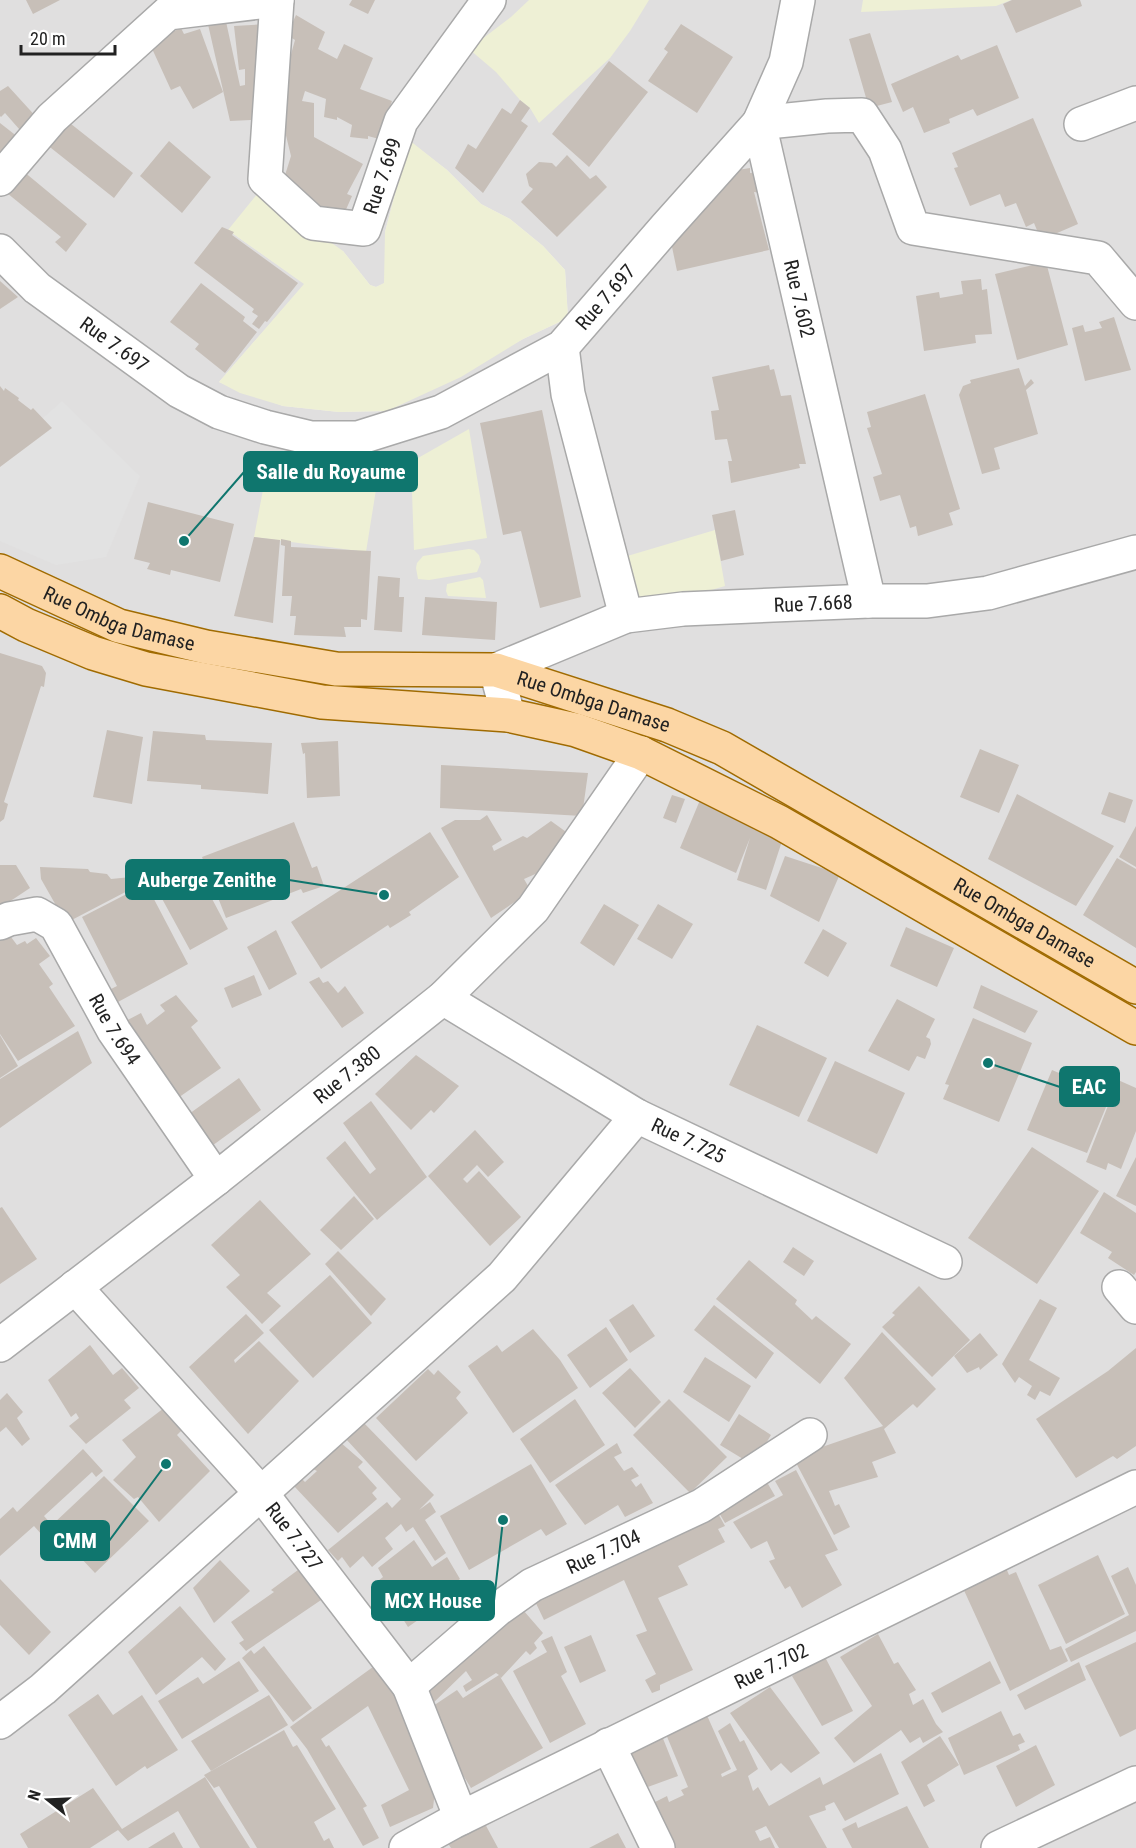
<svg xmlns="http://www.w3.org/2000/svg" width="1136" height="1848" font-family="'Roboto Condensed',sans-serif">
<rect width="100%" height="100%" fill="#f2efe9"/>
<path fill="#e0dfdf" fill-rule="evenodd" d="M0,0H1136V1848H0ZM409,141L447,170L481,204L510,219L543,246L565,270L568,318L523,339L387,411L339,412L283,406L219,382L305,284L228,230L343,251L370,285L376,287L385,283V232Z"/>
<path fill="#eef0d5" d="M529,0H649L630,31L610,58L539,123L530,108L520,100L496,72L469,49L511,17Z
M863,0H1011L996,6L861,12Z
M409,140L447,170L481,204L510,219L543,246L565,270L568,318L523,339L461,377L387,411L339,412L283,406L240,393L219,382L304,284L228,230L262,188L298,219L343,251L370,285L376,287L384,283L385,232Z
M469,429L487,538L414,550L411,462Z
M382,452L366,552L254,537L263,490L267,453L349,456Z
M715,530L725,586L650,608L638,606L624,557Z
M469,549L474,550L479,555L481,562L477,572L429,580L418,579L416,568L417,563L423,556Z
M480,577L483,580L486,598L448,596L446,591L447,584Z"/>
<path fill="#e2e2e2" d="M62,401L140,476L106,557L56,565L0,541V456Z"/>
<path fill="#c7bfb8" d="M26,0H60L33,14Z
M352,0H375L368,14L349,5Z
M1012,0H1080L1082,6L1016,33L1003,4Z
M296,15L325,32L318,49L337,59L344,44L373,58L360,89L392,101L379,139L368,136V139L350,137L352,125L337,117V120L324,117L326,99L305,91L302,101L314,103V137L363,164L347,194L352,196L340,223L281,188L291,156L280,111L290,58L295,40L287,35Z
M225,17L240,86L245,85V69L239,70L234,26L267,24L268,119L230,121L207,20Z
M681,24L733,57L697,113L648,81L668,52L664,49Z
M181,28L184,34L200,29L223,92L193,109L180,86L171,90L149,42Z
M870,33L892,102L869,108L849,39Z
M997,45L1019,98L977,116L973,109L949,119L950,123L924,133L913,107L903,112L891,84L958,55L961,60Z
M609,61L648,92L589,167L552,134Z
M8,86L39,120L27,138L5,113L1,117L0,116V91Z
M520,100L530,108L521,121L528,126L483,193L455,168L468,144L476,149L502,108L511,114Z
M1033,118L1078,224L1041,240L1034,223L1026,227L1016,203L1005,207L1000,194L970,206L954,168L958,167L952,153Z
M66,120L133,173L114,198L46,144Z
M0,123L23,141L0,171Z
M169,141L211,177L182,213L140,176Z
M567,155L590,179L596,175L607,187L557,237L521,202L533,189L529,186L526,174L539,162L552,163L556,167Z
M750,168V173L757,172L762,193L754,192L769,250L677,271L671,242L676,241L675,231L725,172Z
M23,171L87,224L66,252L55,242L61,237L7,193Z
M222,227L234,232L232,235L298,283L267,322L265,321L259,329L252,324L258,316L252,312L254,309L194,263Z
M1046,262L1068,345L1017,360L995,274Z
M981,279L982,290L987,289L992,334L975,335L976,343L924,351L916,296L939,292L940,298L963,294L961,281Z
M0,281L18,297L0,309Z
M201,283L245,317L243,321L257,332L225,373L195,349L199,344L170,322Z
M1114,317L1131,370L1085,381L1072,328L1083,325L1085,332L1102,328L1099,322Z
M769,365L770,370L774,369L781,396L791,395L806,464H799L800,468L731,483L728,461H732L727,439L715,440L711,411L719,410L712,377Z
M1019,368L1025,386L1031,379L1034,383L1026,390L1038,434L994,448L1000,469L982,474L959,395L963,386L971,383L970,380Z
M0,386L4,391L5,388L19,398L18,400L31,410L33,408L52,428L0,467Z
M925,394L960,509L949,513L953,525L918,536L916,526L910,528L900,495L880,501L873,477L882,474L867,428L871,427L867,412Z
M542,410L581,597L540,608L521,531L503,535L480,423Z
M148,502L234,524L220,582L171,570L170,575L147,569L150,563L134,559Z
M735,510L744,555L721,561L712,515Z
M254,537L280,540L273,623L234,616Z
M281,539L291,541V547L371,551L367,620L361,619V627H344L346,637L294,635L296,616H290L292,596H282L285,546L281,545Z
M378,576L400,578L399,597H404L402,632L374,630Z
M425,597L497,602L495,640L422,635Z
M0,653L42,666L46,673L44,687L41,686L4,802L8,804L4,819L0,822Z
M107,730L143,737L132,804L93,797Z
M153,731L205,735L206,740L272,743L268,794L201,789V785L147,781Z
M338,741L340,796L307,798L305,753L303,754L301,743Z
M980,749L1019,765L999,813L960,797Z
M441,765L588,773L582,816L440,808Z
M1109,792L1133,800L1125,823L1101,814Z
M1017,794L1114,846L1076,906L988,859Z
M672,795L685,799L676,823L663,818Z
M700,800L756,823L753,829L783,838L766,890L737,880L750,838L736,873L680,848Z
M487,815L502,840L492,846L494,851L523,836L527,838L551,821L569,834L542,871L524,879L531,891L491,918L441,828L455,820H480Z
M294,822L312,868L317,866L324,886L303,893L301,889L226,918L202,857Z
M1136,826V867L1119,857Z
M430,832L459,877L409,912L411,915L390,928L388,925L321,969L291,922Z
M785,856L840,874L819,922L770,896Z
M1117,858L1136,869V948L1083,915Z
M193,863L228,929L190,950L154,884Z
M0,865H16L30,888L0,908Z
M40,867L88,869L90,872L107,874L111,879L131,877L135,887L66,923L41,879Z
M146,884L188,964L118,1002L111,989L117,986L82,917Z
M604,904L639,925L614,966L580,943Z
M658,904L693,924L672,959L637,939Z
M906,927L954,948L937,987L890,966Z
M823,929L847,943L828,977L804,963Z
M276,930L297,974L269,990L247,947Z
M8,933L17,945L25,941L27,944L36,938L50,956L39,964L53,984L49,987L75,1026L18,1061L0,1034V939Z
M254,975L262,995L232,1008L224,988Z
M319,977L323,983L328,981L338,993L345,986L364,1013L342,1028L309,982Z
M981,985L1038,1011L1025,1033L973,1008Z
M176,995L198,1021L191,1027L221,1068L175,1100L120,1024L141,1013L147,1025L165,1011L160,1005Z
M897,999L935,1019L926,1037L930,1039L931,1044L925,1059L917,1056L909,1071L868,1051Z
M973,1018L1032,1043L999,1122L943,1099L949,1085L945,1084Z
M757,1025L827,1058L799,1117L729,1085Z
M78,1031L92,1063L0,1128V1079Z
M0,1035L18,1066L0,1078Z
M416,1055L459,1086L434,1113L431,1110L411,1130L375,1094Z
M835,1061L905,1093L877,1154L807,1121Z
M1052,1070L1111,1095L1087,1153L1027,1130Z
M239,1078L261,1110L205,1151L182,1119Z
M1118,1080L1136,1088V1131L1121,1169L1108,1163L1106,1170L1086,1162Z
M371,1101L427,1177L377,1220L326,1158L345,1141L370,1174L376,1169L343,1123Z
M475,1130L504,1162L488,1177L477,1165L463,1179L467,1183L479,1171L521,1217L490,1246L428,1176Z
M1032,1147L1099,1191L1037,1284L968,1238Z
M1136,1157V1206L1116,1196Z
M1104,1192L1136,1213V1272L1134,1275L1108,1258L1112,1252L1080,1233Z
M354,1196L374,1219L341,1250L320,1230Z
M260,1200L311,1254L267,1293L281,1306L262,1324L226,1287L240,1275L211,1245Z
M2,1207L37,1259L0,1284V1208Z
M793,1247L814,1261L804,1276L783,1262Z
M338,1251L386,1299L371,1316L325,1264Z
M749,1260L797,1300L795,1304L812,1320L816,1316L851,1344L820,1384L716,1299Z
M330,1275L372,1323L313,1378L269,1330Z
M919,1286L970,1340L932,1377L882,1327L895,1315L892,1313Z
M1040,1299L1057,1308L1029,1360L1060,1378L1050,1396L1040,1391L1035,1400L1027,1395L1032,1386L1019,1377L1015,1383L1002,1364Z
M633,1304L655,1336L630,1353L609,1320Z
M714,1305L774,1353L756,1379L694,1330Z
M246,1314L264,1333L234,1360L235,1363L259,1341L299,1381L248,1434L189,1367Z
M606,1327L628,1360L590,1388L567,1355Z
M533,1329L560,1360L578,1388L513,1433L468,1366L497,1345L502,1352Z
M882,1332L936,1389L917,1408L913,1404L884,1429L896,1453L872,1462L878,1477L829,1491L835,1506L839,1504L850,1527L834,1535L793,1457L883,1426L844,1378Z
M980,1333L998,1355L980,1370L979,1367L967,1373L954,1356Z
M90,1345L113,1375L122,1368L139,1388L124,1400L131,1408L86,1444L69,1426L79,1418L76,1413L71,1417L48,1380Z
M1136,1348V1446L1117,1459L1113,1456L1076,1478L1036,1419L1108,1371Z
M705,1357L751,1386L729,1422L683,1392Z
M630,1368L661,1402L635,1428L602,1393Z
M428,1369L434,1375L438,1370L461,1392L456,1398L468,1413L416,1461L376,1418Z
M7,1393L23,1412L17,1418L30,1439L22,1446L6,1427L0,1432V1400Z
M575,1399L605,1445L550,1483L520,1439Z
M669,1399L727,1457L690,1493L633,1435Z
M164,1408L185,1427L177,1435L210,1471L159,1522L138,1497L134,1499L113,1480L136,1457L122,1440Z
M739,1414L771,1435L753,1465L720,1445Z
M364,1423L434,1495L419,1510L430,1502L436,1512L425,1520L446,1553L435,1561L413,1527L406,1532L401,1524L385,1538L393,1549L372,1567L363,1556L350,1568L342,1557L338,1561L328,1550L387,1502L392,1508L401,1499L346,1439Z
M340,1442L363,1462L358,1467L377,1488L372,1493L377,1499L338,1533L294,1486L302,1479L305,1482L317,1471L313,1469Z
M617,1443L622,1453L614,1457L624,1471L632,1467L639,1476L631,1480L636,1487L641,1483L653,1503L625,1517L618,1505L585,1525L555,1485Z
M83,1449L103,1471L96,1477L92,1472L44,1516L52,1525L104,1476L149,1521L95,1573L60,1536L51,1545L34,1526L0,1556V1519L13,1507L17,1512Z
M531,1464L567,1524L546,1536L541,1529L469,1570L440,1516Z
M796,1470L838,1550L825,1555L842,1585L802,1608L790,1586L785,1589L769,1561L775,1559L767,1541L751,1549L733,1522L783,1495L775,1481Z
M764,1477L775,1496L725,1523L715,1506Z
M715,1508L725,1526L718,1529L725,1542L678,1566L688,1585L658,1598L693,1670L660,1685V1690L652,1693L645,1680L656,1674L636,1635L647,1631L624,1580L544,1620L532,1595Z
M414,1540L432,1567L447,1557L460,1579L436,1597L441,1604L408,1627L391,1600L387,1603L374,1584L383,1577L378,1568Z
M1098,1555L1125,1614L1066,1644L1038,1585Z
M220,1560L250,1591L214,1623L193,1588Z
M1004,1563L1009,1575L1016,1572L1050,1650L1061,1646L1068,1661L1010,1691L962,1586Z
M302,1567L324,1598L246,1651L239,1643L244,1640L231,1622L274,1592L271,1590Z
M1128,1567L1136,1585V1631L1071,1662L1065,1649L1129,1615L1111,1576Z
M0,1579L51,1632L29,1655L0,1625Z
M517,1603L543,1633L534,1643L537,1648L530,1655L526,1651L501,1678L499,1675L543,1748L471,1788L424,1712L457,1690L463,1698L499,1675L496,1673L466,1692L463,1686L472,1680L466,1671L428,1708L417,1701Z
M180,1606L226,1659L215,1671L202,1657L156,1695L128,1652Z
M878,1634L894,1664L898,1662L916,1690L909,1694L913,1705L923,1699L936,1724L943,1732L923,1743L920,1737L910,1743L901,1730L854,1763L834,1738L872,1706L840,1657Z
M591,1635L606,1671L580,1683L564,1647Z
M552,1636L567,1672L561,1676L586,1724L550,1743L513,1671L547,1652L541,1641Z
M1136,1642V1729L1120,1737L1085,1666Z
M264,1646L312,1708L293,1722L242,1658L251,1650L254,1654Z
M825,1657L853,1711L822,1726L792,1676Z
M384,1659L435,1791L433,1808L390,1827L381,1805L409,1790L368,1706L321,1739L326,1747L329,1745L367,1806L363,1808L379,1838L363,1846L307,1749L290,1727Z
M239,1661L259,1691L182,1739L158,1701L198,1677L203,1684Z
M990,1661L1001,1683L942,1713L931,1693Z
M1079,1662L1086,1680L1025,1710L1017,1695Z
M770,1687L820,1753L791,1773L781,1763L771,1771L730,1713Z
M98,1694L113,1715L142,1695L178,1750L147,1769L145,1766L116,1786L68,1715Z
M269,1695L288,1725L211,1771L191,1741Z
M705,1711L731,1769L721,1774L722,1777L737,1770L718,1731L730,1723L740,1742L744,1740L758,1769L748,1776L753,1791L758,1787L769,1806L820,1777L823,1785L881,1753L899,1794L845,1821L834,1802L825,1806L826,1810L809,1816L827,1848H779L766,1826L755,1831L760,1841L770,1837L775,1848H673L653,1803L667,1796L669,1802L684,1795L681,1790L688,1787L663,1727Z
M1001,1711L1013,1736L1020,1733L1025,1742L1018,1745L1020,1750L964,1775L948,1738Z
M284,1730L293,1747L297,1745L336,1809L314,1822L324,1841L329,1838L334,1848H257L219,1786L214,1788L204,1775Z
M662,1736L678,1776L645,1788L629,1748Z
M940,1736L959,1765L927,1785L935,1801L924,1807L901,1762Z
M1036,1745L1055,1785L1016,1807L996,1766Z
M205,1777L250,1848H200L178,1811L128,1841L118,1830L90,1848H28L20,1834L93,1788L122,1829Z
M907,1806L929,1848H852L842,1829L856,1822L858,1828Z
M484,1822L498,1848H451L447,1842Z
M174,1832L183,1848H148Z
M618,1833L626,1848H589Z"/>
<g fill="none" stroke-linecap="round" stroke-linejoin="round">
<defs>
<g id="minor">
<path id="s1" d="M277,0L265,179L313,223L364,229L401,121L489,0"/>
<path id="s2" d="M798,0L786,62L759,123L869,601"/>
<path d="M1081,124L1136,103"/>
<path d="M0,179L52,118L168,13L277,0"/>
<path id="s3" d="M0,251L37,288L179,391L219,412L265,427L311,438H358L441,412L562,347L666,227L759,123L827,116L862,115L885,150L913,228L1098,258L1136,303"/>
<path d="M562,347L568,394L626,616"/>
<path id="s4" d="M508,715L496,670L626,616L683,609L869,601H927L988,593L1136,552"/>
<path id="s5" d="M0,923L9,919L37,914L56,925L114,1031L216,1179"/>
<path id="s6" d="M443,998L637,1116L945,1262"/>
<path id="s7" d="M75,1287L261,1493L409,1686L461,1818"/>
<path d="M1119,1287L1136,1307"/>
<path id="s8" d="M0,1345L216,1179L443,998L533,909L641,753"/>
<path id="s9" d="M409,1686L498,1609L532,1585L701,1506L810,1435"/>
<path d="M0,1722L43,1689L502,1277L637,1116"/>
<path d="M608,1745L658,1848"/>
<path id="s10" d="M406,1848L453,1822L1136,1487"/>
<path d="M998,1848L1136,1783"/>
</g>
<g id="major">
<path id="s11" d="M0,571L119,626L206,647L336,669L496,670L667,725L722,748L1136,987"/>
<path d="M0,611L26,625L93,653L146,669L322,702L508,715L576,730L641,753L779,822L1136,1028"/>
</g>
</defs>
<use href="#minor" stroke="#a9a9a9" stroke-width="36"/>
<use href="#major" stroke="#a06b00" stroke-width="36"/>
<use href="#minor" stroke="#fff" stroke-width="33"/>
<use href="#major" stroke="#fcd6a4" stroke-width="33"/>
</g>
<g text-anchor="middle" stroke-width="4.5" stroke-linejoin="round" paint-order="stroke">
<g font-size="20" fill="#222" stroke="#fff">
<text dy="7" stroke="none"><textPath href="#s1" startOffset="352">Rue 7.699</textPath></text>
<text dy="7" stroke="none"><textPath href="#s3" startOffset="706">Rue 7.697</textPath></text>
<text dy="7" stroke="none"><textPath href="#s2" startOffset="310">Rue 7.602</textPath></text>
<text dy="7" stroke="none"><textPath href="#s3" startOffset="148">Rue 7.697</textPath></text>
<text dy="7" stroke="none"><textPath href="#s4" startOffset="375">Rue 7.668</textPath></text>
<text dy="7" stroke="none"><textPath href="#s11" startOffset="129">Rue Ombga Damase</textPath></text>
<text dy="7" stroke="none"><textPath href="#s11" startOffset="615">Rue Ombga Damase</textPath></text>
<text dy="7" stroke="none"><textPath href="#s11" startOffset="1101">Rue Ombga Damase</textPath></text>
<text dy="7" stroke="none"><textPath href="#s5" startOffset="180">Rue 7.694</textPath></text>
<text dy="7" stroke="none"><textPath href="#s8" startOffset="440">Rue 7.380</textPath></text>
<text dy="7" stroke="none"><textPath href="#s6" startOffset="284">Rue 7.725</textPath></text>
<text dy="7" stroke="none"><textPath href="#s7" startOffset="332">Rue 7.727</textPath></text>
<text dy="7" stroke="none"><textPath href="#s9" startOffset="238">Rue 7.704</textPath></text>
<text dy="7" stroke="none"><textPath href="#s10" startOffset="408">Rue 7.702</textPath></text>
</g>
</g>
<path fill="none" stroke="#0f766e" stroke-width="2" d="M184 541L244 472M384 895L289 880M988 1063L1060 1087M166 1464L109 1541M503 1520L494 1601"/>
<g fill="#0f766e" stroke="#fff" stroke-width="2">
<circle cx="184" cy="541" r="6"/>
<circle cx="384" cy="895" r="6"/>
<circle cx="988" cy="1063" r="6"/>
<circle cx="166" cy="1464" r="6"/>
<circle cx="503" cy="1520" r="6"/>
</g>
<g fill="#0f766e" stroke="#0f766e" stroke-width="2">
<rect x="244" y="452" width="173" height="39" rx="6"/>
<rect x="126" y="860" width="163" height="39" rx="6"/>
<rect x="1060" y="1067" width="59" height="39" rx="6"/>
<rect x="41" y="1521" width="68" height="39" rx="6"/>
<rect x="372" y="1581" width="122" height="39" rx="6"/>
</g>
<g font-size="21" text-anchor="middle" font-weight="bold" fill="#fff">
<text x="331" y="479">Salle du Royaume</text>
<text x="207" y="887">Auberge Zenithe</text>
<text x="1089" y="1094">EAC</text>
<text x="75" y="1548">CMM</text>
<text x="433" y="1608">MCX House</text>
</g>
<g transform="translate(48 1800) rotate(288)" stroke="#ffffff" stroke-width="4.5" paint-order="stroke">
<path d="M0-4.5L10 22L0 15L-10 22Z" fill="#222222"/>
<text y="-9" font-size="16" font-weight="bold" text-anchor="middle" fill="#222222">N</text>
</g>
<path d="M21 45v9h94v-9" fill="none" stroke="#222222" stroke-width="3"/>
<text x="30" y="45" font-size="18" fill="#222222" stroke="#ffffff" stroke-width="4.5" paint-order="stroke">20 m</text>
</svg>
